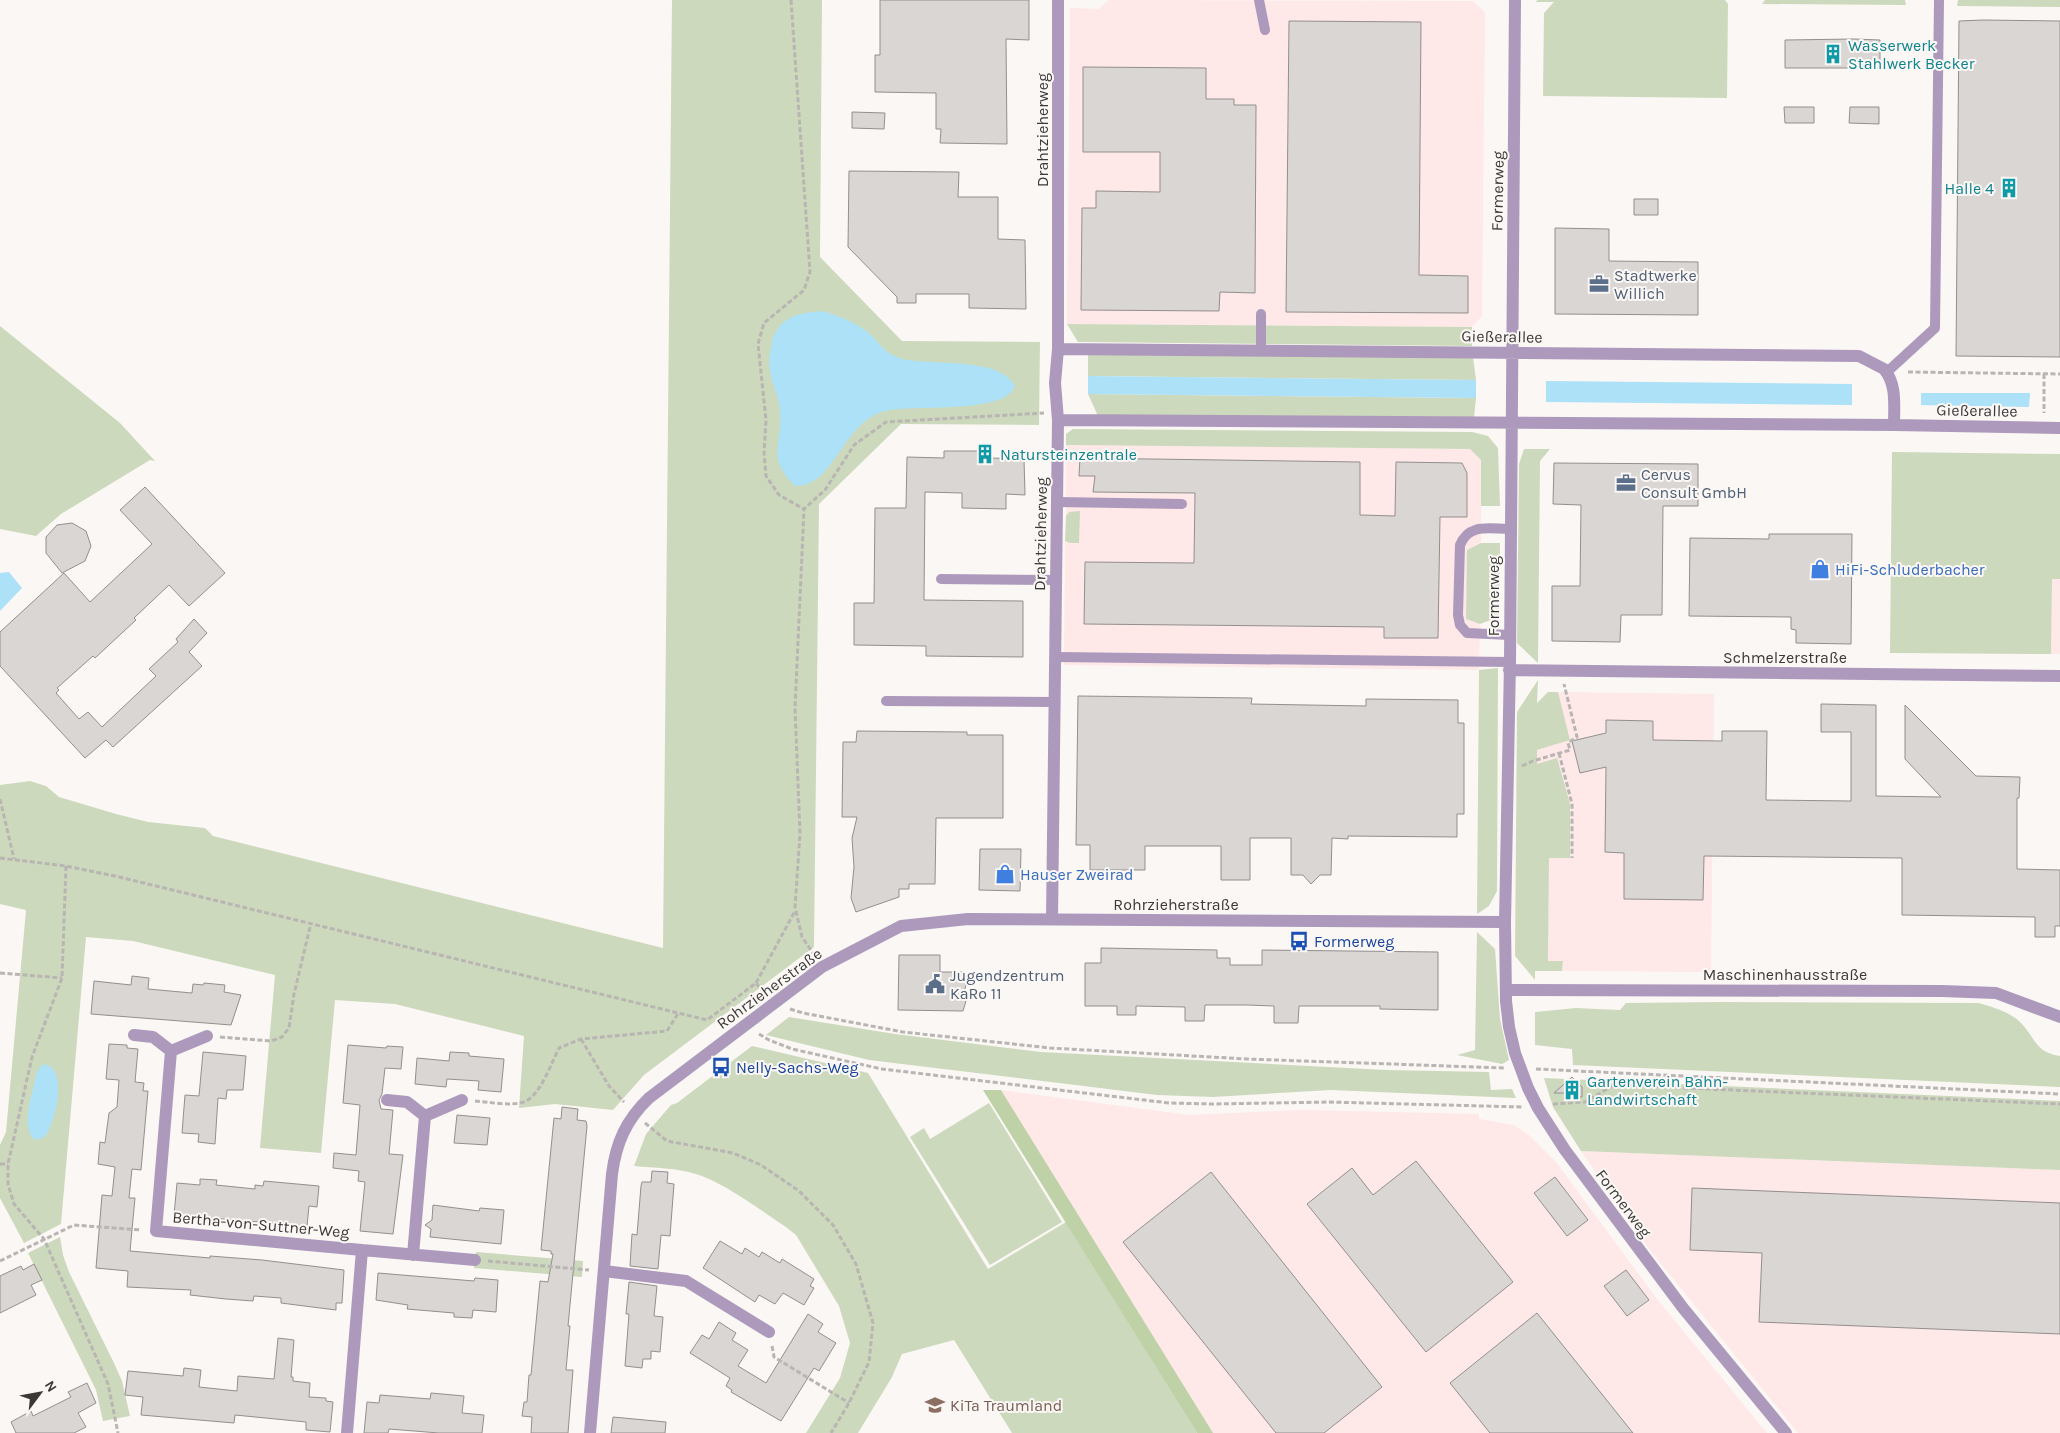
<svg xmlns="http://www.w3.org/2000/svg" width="2060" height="1433" font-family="Karla,sans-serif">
<rect width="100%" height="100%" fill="#fbf7f5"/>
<path fill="#fee8e8" d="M1109,0L1473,1L1485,12L1482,316L1472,327L1067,324L1070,8L1099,9Z
M1066,445L1470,449L1481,460V543L1467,550L1466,619L1480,624L1479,670L1064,665L1065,541L1070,543L1069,512L1066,516Z
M2052,579H2060V654H2051Z
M1558,692L1714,694L1711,972L1562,971L1563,961H1548L1549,857L1537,764V750L1570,740Z
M1001,1090L1189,1115L1302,1110L1479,1114V1119L1514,1125L1529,1135L1556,1162L1657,1299L1767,1433H1213Z
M1581,1151L2060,1170V1433H1798L1649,1249Z"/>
<path fill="#cdd9bc" d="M672,0H822L820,257L902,341L1040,342L1039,425L901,424L819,504L814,947L644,1075L613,1110L555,1104L519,1108L524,1036L395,1004L335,1000L321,1153L260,1148L275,975L133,941L86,937L61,1224L24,1243L0,1198V1145L6,1132L26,910L0,904V785L30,781L46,786L59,797L116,814L148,822L205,828L213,836L663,948Z
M1538,0H1725L1728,4L1727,98L1543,96L1544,13L1554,2H1535Z
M1765,0H1905L1906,5L1762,4Z
M1958,0H2060V7L1957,6Z
M1067,324L1472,327V346L1078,342Z
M0,326L120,423L155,461L150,460L61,514L36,536L0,529Z
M1088,354L1473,357L1476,380L1088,376Z
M1088,394L1476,398L1474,417L1098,416Z
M1073,429L1472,432L1488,436L1498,448L1500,506H1481V460L1470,449L1066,445V434Z
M1524,449H1550L1540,461L1538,663L1517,643L1519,464Z
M1892,452L2060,454V579H2052L2051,654L1890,653Z
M1080,511L1079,543H1070L1065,541L1066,516L1069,512Z
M1481,543H1500L1499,617L1480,624L1466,619L1467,550Z
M1498,668L1497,891L1489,906L1477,914L1479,670Z
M1538,680L1537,703L1548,692H1558L1570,740L1537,750V764L1557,758L1570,804V858H1549L1548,961H1563L1562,971H1535V980L1515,956L1517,712Z
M1477,932L1495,949L1500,1019L1509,1060L1502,1064L1457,1055L1475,1050Z
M1721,1002L1978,1003C1993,1007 2007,1011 2019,1021C2035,1036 2034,1052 2060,1056V1087L1573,1065L1572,1049L1535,1045V1012L1576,1008L1620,1010L1626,1003Z
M789,1017L895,1034L1041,1052L1386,1070L1489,1072L1491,1090L1512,1089L1516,1098L1331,1090L1213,1097L1157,1095L869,1060L766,1035Z
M752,1046L868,1073L988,1269L1066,1222L1197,1433H1012L954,1340L902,1354L892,1377L858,1433H806L840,1378L850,1343L839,1306L796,1235L786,1227C762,1211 723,1182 696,1174C676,1168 655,1168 634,1166L646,1134L671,1105L677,1103Z
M1544,1078L2060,1101V1170L1581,1151L1553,1107Z
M989,1103L1062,1222L990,1265L910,1137L924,1128L930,1139Z
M60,1237L63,1255L69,1272L114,1363L122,1381L130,1416L103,1421L96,1390L28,1253Z
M476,1252L583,1261L582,1277L474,1268Z"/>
<path fill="#bfd1a6" d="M983,1090H1001L1213,1433H1197Z"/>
<path fill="#ace1f7" d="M822,311C840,316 859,323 873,337C881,346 887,354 899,358C928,367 999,355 1015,386C1005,415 913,404 885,411C841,423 835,487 795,486C765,456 783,445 780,411C779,395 772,385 770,370C768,363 770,354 771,347C776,318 795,313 822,311Z
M1088,376L1476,380V398L1088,394Z
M1546,381L1852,384V405L1546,402Z
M1921,393H2030L2029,407L1921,405Z
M9,572L22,588L0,611V573Z
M45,1064C69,1071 55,1122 45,1137L35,1140C19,1128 34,1089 37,1072L41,1066Z"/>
<path fill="#d9d6d4" stroke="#928f8e" d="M880,0H1029V40L1006,39L1007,144L940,143L941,129H936V93L875,92V55H880Z
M1983,20L2060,21V357L1956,356L1959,21Z
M1289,21L1421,22L1419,275L1468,276V313L1286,312Z
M1854,39L1880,40V68H1785V40Z
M1083,67L1206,68V99H1234V105H1256L1255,293L1220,292L1219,311L1081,310L1082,208H1096V191L1160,192V152H1083Z
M1784,107H1814V123H1785Z
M1850,107H1879V124L1849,123Z
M852,112L885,113L884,129L852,128Z
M849,171L959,172L958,197H998V239L1025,240L1026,309L969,308V294H916V303H897V297L848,247Z
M1634,199H1658V215H1634Z
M1555,228L1609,229V261L1698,262V315L1555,314Z
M944,451H991V458L1024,459L1025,495L1006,494V509L962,508V493L925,492L924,600L1023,601V657L926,656V646L854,645V603H874L875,508H906L907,457L944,458Z
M1080,458L1360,462V515L1395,516L1396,462L1462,463L1467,473V517H1440L1438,638H1384V627L1084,624L1085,562L1194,563L1195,493L1093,492L1095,476H1079Z
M1554,463L1698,464V506H1663L1662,615H1621L1620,642L1552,641V586H1580L1581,505L1553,504Z
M145,487L225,573L189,606L169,585L134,618L136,620L95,658L93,656L57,688L59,690L56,693L79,719L88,712L102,727L156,676L149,669L178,642L176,639L194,619L207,633L189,652L202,666L113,747L106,740L85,758L0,666V632L64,573L90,602L152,544L120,510Z
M72,523L86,531L91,546L85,561L62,573L46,553V537L57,525Z
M1769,534H1852L1851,644L1796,643V630L1791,629V617L1689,616L1690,538L1769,539Z
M1078,696L1252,698L1251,704L1366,706V699L1458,700V723H1464V814H1457V837L1348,836V839L1332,838L1331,875H1320L1311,884L1303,875H1291V838H1250V880H1221V846H1145V870H1090V845H1076Z
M1821,704L1876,705V796L1941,797L1905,759V705L1976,776L2020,777L2019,798H2017V869L2060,870V926H2055V937H2035V917L1902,915V858L1704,856L1703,900L1624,899V853L1605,852L1606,767L1580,773L1572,741L1606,733V720L1653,721V740L1722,741V731H1767L1766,800L1851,801V732H1821Z
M857,731L967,732V735H1003V818H936L935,884H909V889H899V897L856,912L851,898L854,867L852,838L857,817H842L843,742H856Z
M980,849H1021L1020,891L979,890Z
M1101,948L1217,950V958H1230V965H1262V950L1438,952V1010L1380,1009V1006H1299L1298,1023H1274V1006L1247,1005H1205L1204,1021H1185V1007L1136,1006V1015H1117V1006H1085V963H1101Z
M899,955H940V972H964V981H967L964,993L968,994L963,1011L898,1010Z
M132,976L149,978L148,989L192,993L193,984L203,985L204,983L225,985L224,992L241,995L231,1025L91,1014L94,981L131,985Z
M109,1044L127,1045V1048L138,1049L135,1082L144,1083L143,1091H148L141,1170L132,1169L129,1198H135L130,1251L210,1258V1256L262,1260L344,1270L342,1303H336V1310L281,1303V1298L254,1296L253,1301L226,1299L190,1295L191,1290L127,1287L128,1271L96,1268L102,1195L112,1196L115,1167L98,1164L100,1142L105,1143L109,1113L117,1107L119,1080L106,1079Z
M348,1045L386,1048L387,1046L403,1047L401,1069L385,1068L382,1094L379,1100L381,1109L393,1110L389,1154L403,1155L393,1234L360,1231L365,1182L358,1181L359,1171L333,1168L334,1153L356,1155L360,1105L343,1103Z
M203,1052L246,1056L243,1090H227L226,1099L218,1098L215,1144L198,1142L199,1134L182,1133L185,1095L199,1096Z
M450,1052L469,1053V1056L504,1059L501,1092L478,1090L479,1081L447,1079L446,1087L415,1084L417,1058L449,1061Z
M1572,1077L1582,1087V1097L1567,1096L1566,1093H1554Z
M562,1107L578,1109L577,1120L586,1121L587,1126L568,1326H570L566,1370H573L568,1433H531L532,1417L522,1416L524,1402H527L529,1375H531L540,1281L548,1282L553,1254H551V1251L541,1250L554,1118L561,1119Z
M457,1115L490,1118L487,1145L454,1143Z
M1416,1161L1513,1282L1426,1352L1307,1204L1352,1168L1373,1195Z
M652,1171L668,1172L667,1183L674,1184L670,1236L661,1235L658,1269L630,1266L632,1234L637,1235L641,1186L642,1182H651Z
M1211,1172L1382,1387L1324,1433H1276L1123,1242Z
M1555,1177L1588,1220L1567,1236L1534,1193Z
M200,1179L217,1180L216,1185L255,1189V1185L263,1186L264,1181L319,1186L317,1207L309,1206L307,1226L174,1215L177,1183L200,1185Z
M1692,1188L2060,1203V1334L1759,1322L1762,1253L1690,1250Z
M433,1205L479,1211L480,1208L504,1210L501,1244L430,1237L431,1229L425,1225L432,1220Z
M720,1241L742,1254L745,1248L759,1257L762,1252L780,1263L782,1259L814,1279L810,1286L814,1288L804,1305L783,1293L775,1304L759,1295L755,1302L703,1268Z
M34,1264L42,1280L31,1285L36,1295L0,1313V1276L21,1266L23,1270Z
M1626,1270L1649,1300L1627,1316L1604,1286Z
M378,1273L474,1281L475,1278L498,1280L496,1312L473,1310L472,1318L454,1317V1313L407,1309L408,1305L376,1300Z
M629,1282L657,1286L654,1316L663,1317L660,1352L651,1351V1359H643L642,1368L625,1366L629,1314H626Z
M1537,1313L1633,1433H1490L1450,1383Z
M808,1314L823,1324L818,1332L836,1343L819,1371L814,1368L781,1421L731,1392L732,1390L726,1386L730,1378L690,1353L702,1335L709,1339L719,1322L736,1333L732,1340L748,1350L738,1366L766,1383Z
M278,1338L294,1340L291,1377H293V1381L310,1383L309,1397L326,1398V1401L333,1402L330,1432L306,1430V1422L235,1415L234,1423L141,1415L143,1397L125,1395L128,1371L183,1376L184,1368L201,1370L199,1387L237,1391L238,1376L274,1379Z
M87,1383L96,1403L78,1413L86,1427L74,1433H16L11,1422L31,1411L33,1416L71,1397L68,1392Z
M431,1393L464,1396L462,1413L484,1415L482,1433H439L389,1429L388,1433H364L367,1402L379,1403L380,1395L430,1399Z
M613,1417L666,1422L665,1433H611Z"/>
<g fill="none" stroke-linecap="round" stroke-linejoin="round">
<path stroke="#b8b5b3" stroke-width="3" stroke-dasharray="5 2.5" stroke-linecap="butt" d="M791,0L810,272L804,290L764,323L758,344L766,420L764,452L766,476L779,495L804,509
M1908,372L2060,374
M2044,374V413
M1559,753L1572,804V858
M1522,766L1533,761L1570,750L1568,743L1577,737L1564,684
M0,799L14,859
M0,858L66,866L115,876L707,1020L756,983L764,993
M66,866L62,978L32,1057L8,1164V1184L14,1204L44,1239L108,1384L118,1433
M815,956L802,937L795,907L800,834L795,708L804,509L825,490L854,445L886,422L1044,413
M0,973L62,978
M756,983L795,911
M790,1009L803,1013L903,1032L1050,1048L1247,1059L1505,1068
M759,1034L769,1040L792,1049L882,1069L1169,1103L1213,1104L1329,1102L1522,1107
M220,1037L271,1041L282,1037L289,1028L294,994L311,923
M581,1039L609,1086L624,1102
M1536,1069L2060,1094
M475,1101C488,1102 514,1107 526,1101C540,1095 552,1062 559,1048L581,1039L667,1031L679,1012
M1553,1104L1585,1102L1614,1085L2060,1104
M645,1123L667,1141L733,1153L761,1165L799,1191L833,1225L856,1264L873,1323L869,1362L849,1403L831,1433
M0,1164H8
M0,1261L74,1225L141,1230
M488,1261L589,1270
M772,1346L774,1357L849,1403"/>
<path stroke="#ad99bc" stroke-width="10" d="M1259,0L1265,30
M1261,350V314
M1887,372L1935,328L1939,0
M1057,502L1182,504
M941,579L1056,580
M1509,635L1467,633L1460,625L1458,615L1460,545C1469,523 1489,529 1509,529
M1055,657L1510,662
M886,701L1055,702"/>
<path stroke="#ad99bc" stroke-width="12" d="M1515,0L1510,662L1505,922L1506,1001L1509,1027L1515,1053L1528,1088L1538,1108L1565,1150L1683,1308L1786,1433
M1058,349L1859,356L1884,369C1897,384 1894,406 1894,425
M1058,420L1894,425L2060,428
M1509,670L2060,676
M1052,919L1058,420L1055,383L1058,349V0
M1506,990L1942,991L1996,993L2060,1017
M134,1035L153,1037L171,1051L207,1036
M171,1051L156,1231L362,1250L347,1433
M387,1100L407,1102L425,1116L462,1100
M362,1250L475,1260
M413,1255L425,1116
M604,1271L686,1281L769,1332
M590,1433L612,1174C616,1143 626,1120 649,1098L822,967L901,926L968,919L1505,922"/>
</g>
<defs>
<symbol id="building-bare" viewBox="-9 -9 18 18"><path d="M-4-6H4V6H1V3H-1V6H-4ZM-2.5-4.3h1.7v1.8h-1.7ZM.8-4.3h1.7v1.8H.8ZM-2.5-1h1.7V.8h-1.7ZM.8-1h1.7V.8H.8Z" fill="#0f9aa8" stroke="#fbf7f5" stroke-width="2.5" paint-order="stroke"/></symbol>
<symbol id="office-bare" viewBox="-9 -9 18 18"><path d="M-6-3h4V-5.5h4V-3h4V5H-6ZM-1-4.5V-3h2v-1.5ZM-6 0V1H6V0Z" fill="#5c6f8a" stroke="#fbf7f5" stroke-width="2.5" paint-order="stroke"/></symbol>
<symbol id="shop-bare" viewBox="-9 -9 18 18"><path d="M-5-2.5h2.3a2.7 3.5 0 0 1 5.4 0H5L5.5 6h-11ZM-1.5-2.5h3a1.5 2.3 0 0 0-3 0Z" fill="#3f7fe0" stroke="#fbf7f5" stroke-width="2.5" paint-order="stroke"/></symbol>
<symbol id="bus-bare" viewBox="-9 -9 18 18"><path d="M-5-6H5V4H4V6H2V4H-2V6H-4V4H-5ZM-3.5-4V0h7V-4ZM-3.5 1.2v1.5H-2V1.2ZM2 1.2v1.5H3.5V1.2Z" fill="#1a4fb4" stroke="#fbf7f5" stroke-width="2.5" paint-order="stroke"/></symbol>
<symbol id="civic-bare" viewBox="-9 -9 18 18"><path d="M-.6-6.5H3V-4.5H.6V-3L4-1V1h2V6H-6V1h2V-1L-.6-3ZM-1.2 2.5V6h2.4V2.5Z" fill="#5c6f8a" stroke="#fbf7f5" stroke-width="2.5" paint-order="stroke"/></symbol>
<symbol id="school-bare" viewBox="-9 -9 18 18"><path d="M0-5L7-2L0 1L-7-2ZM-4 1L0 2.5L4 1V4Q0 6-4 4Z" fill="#8d6e63" stroke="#fbf7f5" stroke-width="2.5" paint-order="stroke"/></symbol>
</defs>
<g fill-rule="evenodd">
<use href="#building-bare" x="1819" y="40" width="28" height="28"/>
<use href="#building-bare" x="1995" y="174" width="28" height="28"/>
<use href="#office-bare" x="1585" y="270" width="28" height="28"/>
<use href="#building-bare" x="971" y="440" width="28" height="28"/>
<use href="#office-bare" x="1612" y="469" width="28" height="28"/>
<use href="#shop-bare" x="1806" y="555" width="28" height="28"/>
<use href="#shop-bare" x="991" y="860" width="28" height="28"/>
<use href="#bus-bare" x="1285" y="927" width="28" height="28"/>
<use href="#civic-bare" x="921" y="970" width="28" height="28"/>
<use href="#bus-bare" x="707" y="1053" width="28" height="28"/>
<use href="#building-bare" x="1558" y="1076" width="28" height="28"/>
<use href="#school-bare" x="921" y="1391" width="28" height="28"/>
</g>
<g text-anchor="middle" stroke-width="4" stroke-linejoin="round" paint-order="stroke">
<g font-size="16" fill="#0d838f" stroke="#fbf7f5" text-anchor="start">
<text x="1848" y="51">Wasserwerk<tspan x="1848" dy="18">Stahlwerk Becker</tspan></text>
<text x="1994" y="194" text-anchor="end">Halle 4</text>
<text x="1000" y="460">Natursteinzentrale</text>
<text x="1587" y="1087">Gartenverein Bahn-<tspan x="1587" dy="18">Landwirtschaft</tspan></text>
</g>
<g font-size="16" fill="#3a3938" stroke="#fbf7f5">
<text transform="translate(1042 130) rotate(-90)" y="6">Drahtzieherweg</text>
<text transform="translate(1497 191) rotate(-89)" y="6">Formerweg</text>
<text transform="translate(1502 336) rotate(1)" y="6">Gießerallee</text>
<text transform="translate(1977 410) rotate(1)" y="6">Gießerallee</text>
<text transform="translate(1040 534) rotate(-89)" y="6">Drahtzieherweg</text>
<text transform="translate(1493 596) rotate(-90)" y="6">Formerweg</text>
<text x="1785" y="663">Schmelzerstraße</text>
<text x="1176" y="910">Rohrzieherstraße</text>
<text x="1785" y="980">Maschinenhausstraße</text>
<text transform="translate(769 988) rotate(-36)" y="6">Rohrzieherstraße</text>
<text transform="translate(1624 1203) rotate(53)" y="6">Formerweg</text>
<text transform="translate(261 1224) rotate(5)" y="6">Bertha-von-Suttner-Weg</text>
</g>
<g font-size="16" fill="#4e5e75" stroke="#fbf7f5" text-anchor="start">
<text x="1614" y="281">Stadtwerke<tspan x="1614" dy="18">Willich</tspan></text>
<text x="1641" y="480">Cervus<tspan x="1641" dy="18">Consult GmbH</tspan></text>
<text x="950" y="981">Jugendzentrum<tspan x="950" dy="18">KaRo 11</tspan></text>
</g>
<g font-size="16" fill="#366cbe" stroke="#fbf7f5" text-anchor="start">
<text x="1835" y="575">HiFi-Schluderbacher</text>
<text x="1020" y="880">Hauser Zweirad</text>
</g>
<g font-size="16" fill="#164399" stroke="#fbf7f5" text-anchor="start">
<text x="1314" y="947">Formerweg</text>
<text x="736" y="1073">Nelly-Sachs-Weg</text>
</g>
<g font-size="16" fill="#785e54" stroke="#fbf7f5" text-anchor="start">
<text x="950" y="1411">KiTa Traumland</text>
</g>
</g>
<g transform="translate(40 1393) rotate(58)" stroke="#fbf7f5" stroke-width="4" paint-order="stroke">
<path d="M0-4L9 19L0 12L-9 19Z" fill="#3a3938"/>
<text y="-8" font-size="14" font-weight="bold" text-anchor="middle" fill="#3a3938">N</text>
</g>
</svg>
